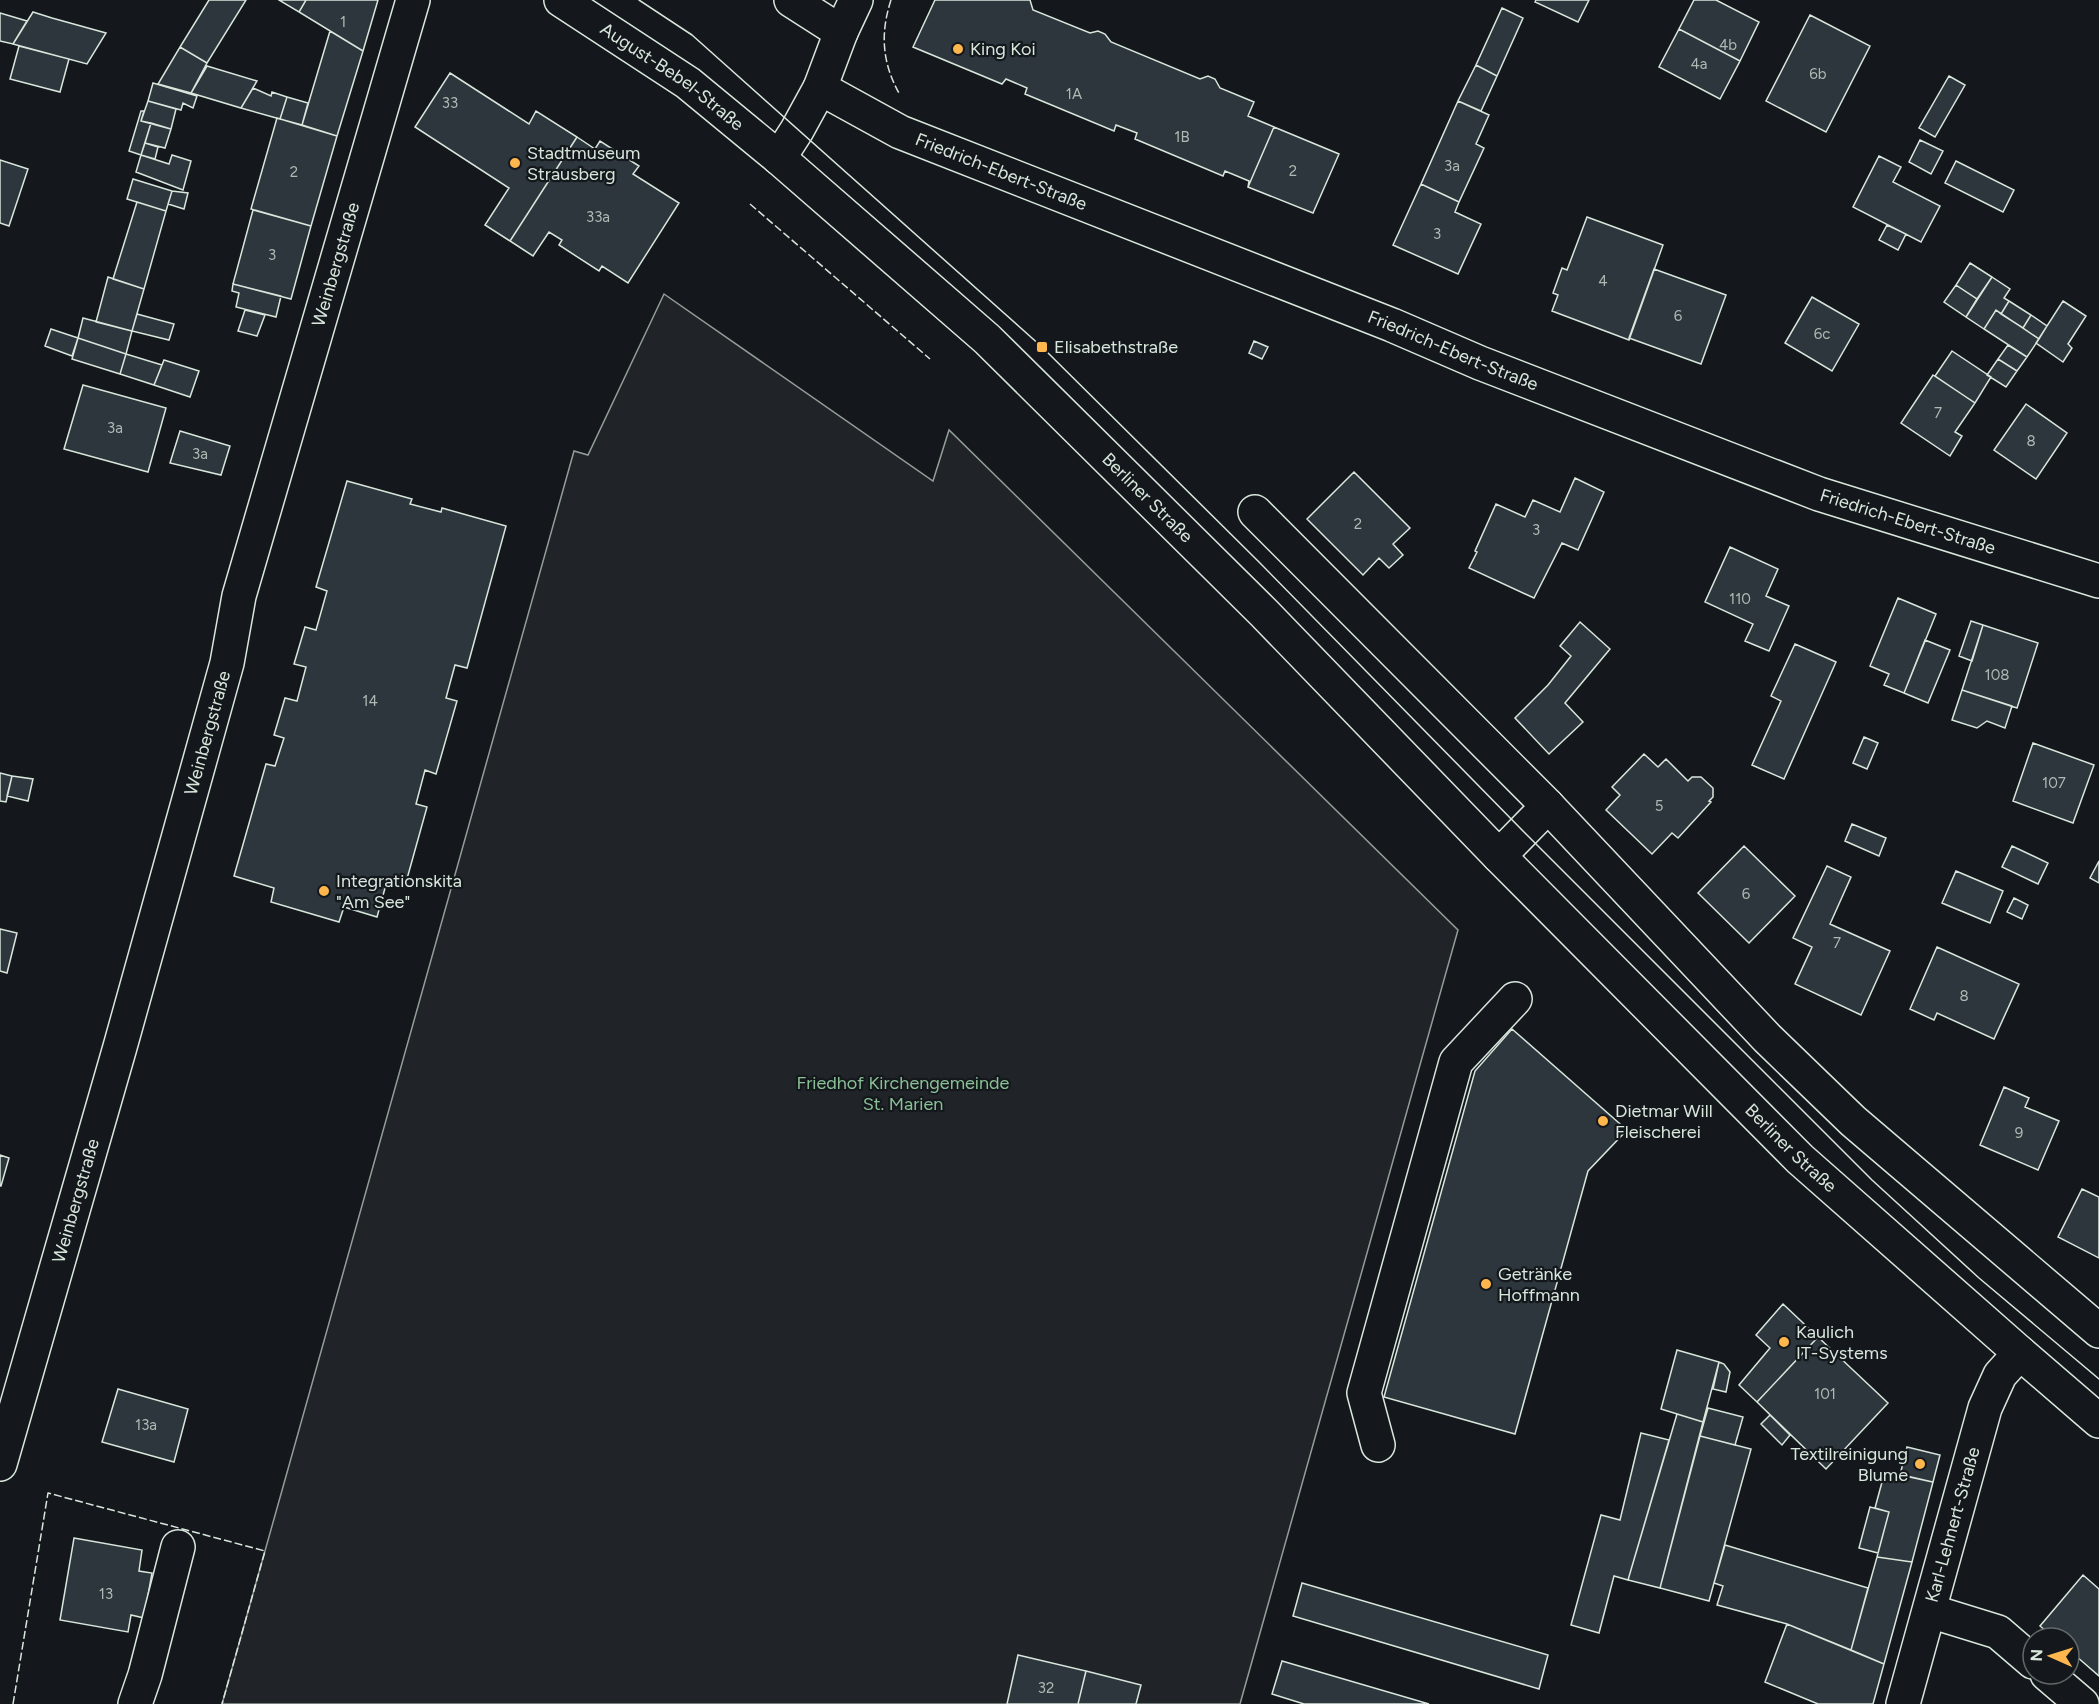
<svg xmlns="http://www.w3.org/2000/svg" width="2099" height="1704" font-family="Figtree,sans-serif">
<rect width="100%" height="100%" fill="#14181c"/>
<path fill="#202428" stroke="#939e99" stroke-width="1.5" d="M664,294L933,481L949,430L1458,930L1240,1704H222L574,451L588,455Z"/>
<path fill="#2c363c" stroke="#d8e6dc" stroke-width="1.5" d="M209,0H246L207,63L180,47Z
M279,0H306L299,12Z
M306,0H378L363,51L299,12Z
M935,0H1030L1033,10L1090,33L1098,31L1105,34L1111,42L1200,79L1208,76L1215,79L1220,88L1254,102L1248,116L1274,127L1248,187L1249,181L1225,171L1223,176L1135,139L1137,133L1116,125L1114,131L1025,94L1027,88L1006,79L1002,84L913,47Z
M1536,0H1589L1578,22L1535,2Z
M1694,0H1716L1759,22L1740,61L1679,29Z
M1502,8L1523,18L1497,76L1476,65Z
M33,12L52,18L106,33L87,64L13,44Z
M0,13L27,21L13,44L0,41Z
M1810,15L1870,46L1826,132L1766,101Z
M1679,29L1740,61L1720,99L1659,67Z
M330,31L363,51L337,136L302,125Z
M19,46L69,59L60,92L10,79Z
M180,47L207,63L191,93L158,84Z
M1476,65L1497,76L1481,111L1458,101Z
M207,66L257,81L241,108L191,93Z
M450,73L529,124L536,111L577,137L510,241L485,225L509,188L415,127Z
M1949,76L1965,85L1935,137L1919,128Z
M153,83L197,96L193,108L183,103L181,110L148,101Z
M253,88L271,96L272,92L287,97L280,119L241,108Z
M287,97L308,103L302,125L280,119Z
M148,101L176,109L171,129L141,121Z
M1458,101L1489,115L1476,144L1484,148L1459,202L1421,184Z
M141,111H144L141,121L151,123L141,155L129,151Z
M277,118L337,136L311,226L251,209Z
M151,123L171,129L165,148L145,143Z
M1274,127L1339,154L1313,213L1248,187Z
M577,137L595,149L600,141L639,166L633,174L679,203L628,283L602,266L599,271L559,245L562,240L549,232L533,256L510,241Z
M1920,140L1943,151L1931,174L1909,162Z
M145,143L158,147L155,159L141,155Z
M141,155L169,164L172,155L191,161L183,190L136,172Z
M1879,156L1901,167L1893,182L1940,206L1921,242L1853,207Z
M0,160L28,169L9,226L0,223Z
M1956,161L2014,190L2003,212L1945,183Z
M133,179L172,191L166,211L127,199Z
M1421,184L1459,202L1455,212L1481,224L1458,274L1393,245Z
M172,191L188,193L184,209L168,204Z
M137,202L166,211L144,289L113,279Z
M253,210L311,226L291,299L233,284Z
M1587,217L1663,245L1629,340L1552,311L1558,295L1553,293L1562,268L1567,270Z
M1887,225L1906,234L1898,250L1879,240Z
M1970,263L1992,277L1977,299L1956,285Z
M1654,269L1726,295L1701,364L1629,338Z
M108,277L144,289L132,331L96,322Z
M1992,277L2010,289L2004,298L2009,301L2001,314L1996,310L1984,329L1966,317Z
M233,284L281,296L276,317L236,307L239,293L232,291Z
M1956,285L1977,299L1966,317L1944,302Z
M1812,297L1859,324L1832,371L1785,343Z
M2009,301L2031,315L2023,328L2001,314Z
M2063,301L2086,316L2068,344L2072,348L2063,362L2036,343Z
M245,310L265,315L257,336L238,331Z
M1996,310L2039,339L2027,357L1984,329Z
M137,314L174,324L169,340L132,331Z
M2031,315L2047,326L2039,339L2023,328Z
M83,318L132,331L126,354L78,338Z
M51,329L78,338L72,356L45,346Z
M78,338L126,354L120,374L72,359Z
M1254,341L1268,347L1262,359L1249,353Z
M2008,345L2027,357L2017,371L1998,359Z
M1952,351L1991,377L1975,403L1935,376Z
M126,354L162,365L154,385L120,374Z
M1998,359L2017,371L2006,387L1987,375Z
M164,360L199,371L190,397L154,385Z
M1933,375L1975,403L1955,432L1962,436L1950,456L1901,423Z
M83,385L166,408L148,472L64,449Z
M2026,404L2067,433L2036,479L1994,450Z
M180,431L230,446L221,475L170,463Z
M1354,472L1410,528L1393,544L1403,555L1389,568L1379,558L1363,575L1307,519Z
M1575,478L1604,492L1578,550L1562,543L1534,598L1469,568L1477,552L1475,551L1496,504L1525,517L1533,500L1560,512Z
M347,481L412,499L410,504L441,512L442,508L506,526L467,668L455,665L446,698L457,701L436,774L425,770L416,804L427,807L405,886L387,881L377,917L344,907L339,922L271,902L274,888L234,876L266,764L275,766L284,738L274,735L285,698L297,701L306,667L294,664L305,627L316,630L327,591L316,587Z
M1730,547L1778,569L1766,596L1789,606L1769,651L1745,641L1753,624L1705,602Z
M1898,598L1936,614L1904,693L1884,685L1889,674L1870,666Z
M1971,621L1983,625L1972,661L1959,656Z
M1580,622L1610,649L1565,703L1583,722L1549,754L1515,718L1548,685L1571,656L1560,646Z
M1983,625L2038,643L2017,708L1962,690Z
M1925,640L1950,650L1928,703L1904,693Z
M1795,644L1836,662L1784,779L1752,765L1781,701L1771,696Z
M1962,690L2012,706L2005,728L1987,721L1977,728L1952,720Z
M1864,737L1878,743L1867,769L1853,763Z
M2033,743L2094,765L2073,823L2013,801Z
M1644,754L1658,767L1666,759L1688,781L1692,777H1701L1713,788V797L1709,801L1711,802L1678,838L1672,833L1652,854L1606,810L1620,795L1612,787Z
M0,773L12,776L6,802L0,801Z
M12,776L33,779L28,801L7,796Z
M1852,824L1886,838L1879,856L1845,841Z
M1744,846L1795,896L1749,943L1698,893Z
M2012,846L2048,863L2038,884L2002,867Z
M2099,861V883L2090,878Z
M1827,866L1851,877L1830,924L1890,951L1861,1015L1795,984L1812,947L1793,938Z
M1956,871L2003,891L1990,923L1942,903Z
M2014,898L2028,905L2022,919L2007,912Z
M0,929L17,933L7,973L0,971Z
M1937,947L2019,984L1994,1039L1937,1013L1934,1020L1910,1009Z
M1512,1029L1627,1130L1588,1171L1515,1434L1384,1397L1475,1071Z
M2004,1087L2029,1098L2025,1107L2059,1121L2038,1170L1980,1145Z
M0,1155L9,1158L1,1186H0Z
M2082,1189L2099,1197V1258L2058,1237Z
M1783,1304L1818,1337L1757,1402L1739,1385L1770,1348L1756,1335Z
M1818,1337L1888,1403L1826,1469L1757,1402Z
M1677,1350L1719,1362L1703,1422L1661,1409Z
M1719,1362L1724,1364L1730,1372L1726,1392L1713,1389Z
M118,1389L188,1409L174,1462L102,1442Z
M1708,1408L1743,1417L1735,1445L1700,1436Z
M1677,1414L1703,1422L1660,1588L1628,1580Z
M1770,1415L1790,1435L1782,1445L1761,1424Z
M1641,1433L1669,1440L1628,1580L1614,1576L1599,1633L1571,1625L1601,1515L1620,1520Z
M1700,1436L1751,1449L1709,1601L1660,1588Z
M1907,1447L1940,1455L1933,1482L1900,1475Z
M1885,1471L1933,1482L1912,1562L1877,1557L1889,1512L1875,1508Z
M1870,1507L1889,1512L1878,1553L1859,1548Z
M74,1538L142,1550L139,1571L152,1573L144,1618L131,1615L128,1632L60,1620Z
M1725,1545L1868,1588L1851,1650L1787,1624L1717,1605L1723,1586L1714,1583Z
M1877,1557L1912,1562L1884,1664L1851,1650Z
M2083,1575L2099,1589V1676L2069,1650V1638H2054L2040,1626Z
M1302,1583L1548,1655L1539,1689L1293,1616Z
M1787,1624L1884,1664L1873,1704H1818L1765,1682Z
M1018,1655L1086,1671L1078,1704H1007Z
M1282,1661L1429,1704H1304L1272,1694Z
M1086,1671L1141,1685L1136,1704H1078Z"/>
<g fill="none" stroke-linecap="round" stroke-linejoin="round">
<defs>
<g id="minor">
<path id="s1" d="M561,0L688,83L779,158L987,339L1264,613L1499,856L1800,1159L2020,1353L2099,1421"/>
<path d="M791,0L841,32"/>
<path id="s2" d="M820,88L900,132L1392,325L1480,363L1819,494L2099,581"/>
<path d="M779,158L797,130L820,88L841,32L856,0"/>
<path d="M1255,512L1548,806L1767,1038L1853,1121L2099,1331"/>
<path d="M1499,856L1548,806"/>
<path d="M1378,1445L1364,1393L1456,1062L1515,999"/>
<path id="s3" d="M0,1464L120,1047L227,663L239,596L413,0"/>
<path d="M1930,1611L1998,1632L2033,1662"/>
<path d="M2047,1674L2082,1704"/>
<path d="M135,1704L145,1675L178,1547"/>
<path id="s4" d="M1903,1704L1985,1408L2000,1375L2020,1353"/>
</g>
</defs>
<use href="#minor" stroke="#d8e6dc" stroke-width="36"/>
<use href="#minor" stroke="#14181c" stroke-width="33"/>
<path stroke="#d8e6dc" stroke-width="1.5" d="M639,0L692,35L1042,347L1259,562L1523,831L1872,1180L1979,1278L2099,1379"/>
<path stroke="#d8e6dc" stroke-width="1.5" stroke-dasharray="8 3" stroke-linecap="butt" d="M891,0C880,34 882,63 900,95
M750,204L930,359
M13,1704L48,1493L265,1551L222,1704"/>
</g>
<g fill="#ffb74d" stroke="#14181c" stroke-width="2">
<circle cx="958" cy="49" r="6"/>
<circle cx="515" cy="163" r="6"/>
<rect x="1036" y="341" width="12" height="12" rx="3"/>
<circle cx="324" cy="891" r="6"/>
<circle cx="1603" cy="1121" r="6"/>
<circle cx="1486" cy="1284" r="6"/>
<circle cx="1784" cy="1342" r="6"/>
<circle cx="1920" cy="1464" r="6"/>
</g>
<g text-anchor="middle" stroke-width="4.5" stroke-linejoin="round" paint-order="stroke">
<g font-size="15" fill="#adbab4">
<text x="343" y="27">1</text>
<text x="1728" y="50">4b</text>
<text x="1699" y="69">4a</text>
<text x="1818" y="79">6b</text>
<text x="1074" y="99">1A</text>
<text x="450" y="108">33</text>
<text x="1182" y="142">1B</text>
<text x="1452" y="171">3a</text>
<text x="1293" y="176">2</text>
<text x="294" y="177">2</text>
<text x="598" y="222">33a</text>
<text x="1437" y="239">3</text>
<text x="272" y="260">3</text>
<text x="1603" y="286">4</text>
<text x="1678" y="321">6</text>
<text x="1822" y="339">6c</text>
<text x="1938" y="418">7</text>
<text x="115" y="433">3a</text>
<text x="2031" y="446">8</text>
<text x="200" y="459">3a</text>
<text x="1358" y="529">2</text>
<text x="1536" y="535">3</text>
<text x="1740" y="604">110</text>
<text x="1997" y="680">108</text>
<text x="370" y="706">14</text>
<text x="2054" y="788">107</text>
<text x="1659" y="811">5</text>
<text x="1746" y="899">6</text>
<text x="1837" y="948">7</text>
<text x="1964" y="1001">8</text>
<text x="2019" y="1138">9</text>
<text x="1825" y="1399">101</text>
<text x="146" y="1430">13a</text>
<text x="106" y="1599">13</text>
<text x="1046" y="1693">32</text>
</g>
<g font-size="18" fill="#d8e6dc" stroke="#14181c" text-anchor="start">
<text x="970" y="55">King Koi</text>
<text x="527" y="159">Stadtmuseum<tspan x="527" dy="21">Strausberg</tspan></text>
<text x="1054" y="353">Elisabethstraße</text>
<text x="336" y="887">Integrationskita<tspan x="336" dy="21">"Am See"</tspan></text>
<text x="1615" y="1117">Dietmar Will<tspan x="1615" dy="21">Fleischerei</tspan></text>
<text x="1498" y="1280">Getränke<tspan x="1498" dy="21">Hoffmann</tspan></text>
<text x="1796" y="1338">Kaulich<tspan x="1796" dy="21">IT-Systems</tspan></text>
<text x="1908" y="1460" text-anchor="end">Textilreinigung<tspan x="1908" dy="21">Blume</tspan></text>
</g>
<g font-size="18" fill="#d8e6dc" stroke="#14181c">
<text dy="6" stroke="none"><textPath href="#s1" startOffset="135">August-Bebel-Straße</textPath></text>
<text dy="6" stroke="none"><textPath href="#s2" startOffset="200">Friedrich-Ebert-Straße</textPath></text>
<text dy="6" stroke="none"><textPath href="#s3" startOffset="1246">Weinbergstraße</textPath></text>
<text dy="6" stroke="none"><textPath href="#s2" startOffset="686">Friedrich-Ebert-Straße</textPath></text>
<text dy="6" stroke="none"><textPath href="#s1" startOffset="771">Berliner Straße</textPath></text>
<text dy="6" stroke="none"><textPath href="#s2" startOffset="1172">Friedrich-Ebert-Straße</textPath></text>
<text dy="6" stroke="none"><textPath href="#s3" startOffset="760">Weinbergstraße</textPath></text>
<text dy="6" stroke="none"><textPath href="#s1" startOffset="1686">Berliner Straße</textPath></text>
<text dy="6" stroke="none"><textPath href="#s3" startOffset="274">Weinbergstraße</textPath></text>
<text dy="6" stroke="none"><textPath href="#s4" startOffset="186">Karl-Lehnert-Straße</textPath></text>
</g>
<g font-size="18" fill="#8ac095" stroke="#14181c">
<text x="903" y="1089">Friedhof Kirchengemeinde<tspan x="903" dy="21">St. Marien</tspan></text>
</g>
</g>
<g transform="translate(2051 1656) rotate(273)"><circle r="28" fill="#14181c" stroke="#626a69" stroke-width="1.5"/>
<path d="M0-4.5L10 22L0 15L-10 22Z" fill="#ffb74d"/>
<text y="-9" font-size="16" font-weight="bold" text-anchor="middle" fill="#d8e6dc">N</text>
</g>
</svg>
